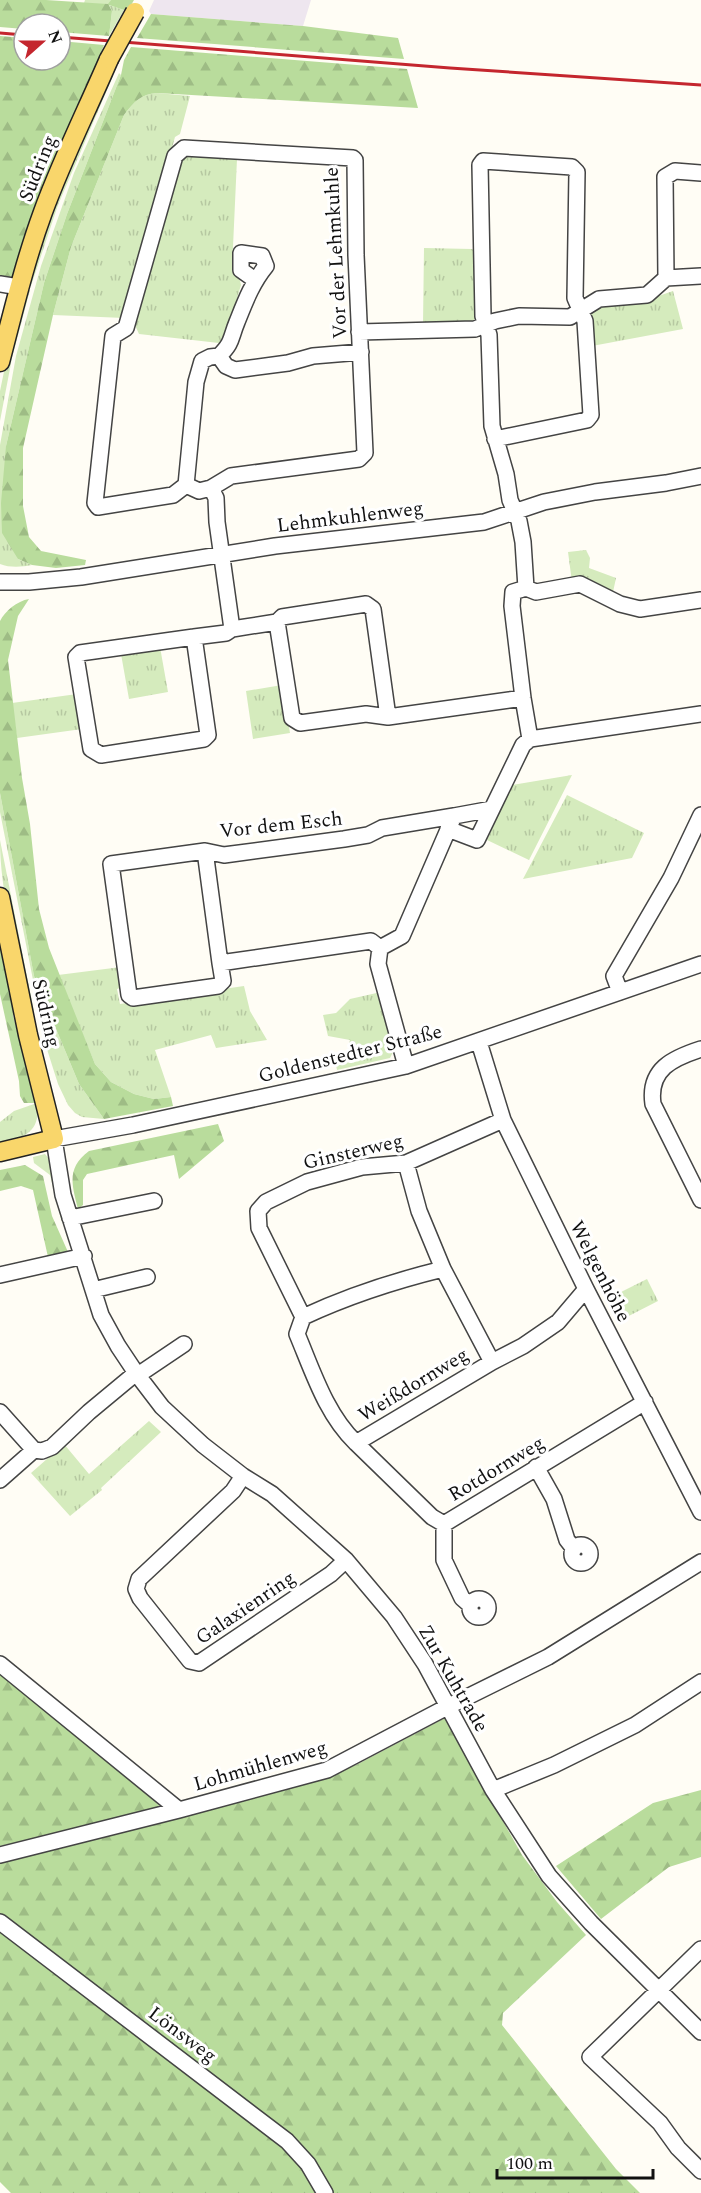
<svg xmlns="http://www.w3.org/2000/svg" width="701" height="2193" font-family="Spectral,serif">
<defs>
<pattern id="grass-tufts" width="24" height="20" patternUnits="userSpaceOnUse" patternTransform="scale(1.5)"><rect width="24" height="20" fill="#d5ebbd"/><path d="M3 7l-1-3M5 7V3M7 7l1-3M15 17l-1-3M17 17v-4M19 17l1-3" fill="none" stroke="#b6c8a1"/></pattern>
<pattern id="forest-firs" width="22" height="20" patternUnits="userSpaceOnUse" patternTransform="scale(1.5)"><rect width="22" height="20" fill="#b9dc9c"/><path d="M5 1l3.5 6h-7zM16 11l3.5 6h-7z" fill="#9ebc85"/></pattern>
</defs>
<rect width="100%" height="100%" fill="#fffdf5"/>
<path fill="#eee6ef" d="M154,0H311L303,26L151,14L149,11Z"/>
<path fill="url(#grass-tufts)" d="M85,0H111L109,5L124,10L109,36L112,11L109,5L84,3Z
M112,71L113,76L58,205L31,286H26L52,204Z
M119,73L121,75L67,214L44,283L6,446L18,559L32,565C22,567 10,568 0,564V445L16,356L41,266L74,173Z
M157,93L190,96L180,134L175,137L124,318L53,315L71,247L124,115C134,102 141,94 157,93Z
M184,155L235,157L237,159L232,269L233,273L239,277L241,285L224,341L219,343L139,334L133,321L180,157Z
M424,248L472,249L475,252L476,318L470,323L423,324Z
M28,290H30L12,358L0,421V391L7,357Z
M673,291L683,329L592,346L589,316L597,305L650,299Z
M586,550L590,558L589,568L616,578L613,592L591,581L572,582L568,552Z
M160,647L168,692L129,699L121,654Z
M282,685L290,733L253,739L246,691Z
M77,694L82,729L17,738L12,703Z
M572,775L529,860L487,840L512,785Z
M0,793L34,976L79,1084L104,1119L82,1117L75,1113L68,1105L58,1084L46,1046L0,812Z
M567,795L644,833L632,858L523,879Z
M0,840L34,1012L27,1000C16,948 0,893 0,840Z
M121,967L124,987L117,989L120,1004L244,986L250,1011L267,1040L216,1048L211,1035L155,1050L171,1097L154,1099L134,1094L111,1082L95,1064L58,975Z
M381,992L395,1048L390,1058L337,1070L336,1065L345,1064L350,1040L328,1036L323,1015L336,1013L350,999Z
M37,1103C41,1132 25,1137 0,1144V1122L14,1111Z
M45,1154L50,1160L74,1249L61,1219L50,1175L34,1163L33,1157Z
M647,1279L658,1301L619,1321L607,1299Z
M149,1421L161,1432L101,1488L102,1490L70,1516L31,1473L64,1444L89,1474Z"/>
<path fill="url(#forest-firs)" d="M0,0H46L108,4L111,0H134L130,7L124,10L109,5L112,11L109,36L60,32V24H24V29L0,27Z
M151,14L303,26L398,38L404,59L137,38Z
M0,36L24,38V60H60V41L104,45L44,196L16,278L0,280Z
M131,47L407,69L418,108L157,93C141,94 134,102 124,115L71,247L53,315L23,448V506L29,537L41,551L86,560L85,565L56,568L32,565L18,559L2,533L1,503L6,446L44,283L67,214L121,75L124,60Z
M29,599L18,616L8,660L22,778L30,824L39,909L49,948L95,1064L111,1082L134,1094L154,1099L171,1097L173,1106L104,1119L79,1084L34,976L0,793V621C5,611 17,601 29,599Z
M0,927L17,1009L13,1015C20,1045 30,1073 37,1103H24L20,1096L19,1081L0,994Z
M218,1124L224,1141L179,1179L174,1155L87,1174L83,1180V1205L78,1209C72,1185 66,1168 89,1151Z
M25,1165L43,1176L52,1216L68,1252L48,1257L33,1190L21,1186L0,1191V1170Z
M0,1671L151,1798L164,1810L0,1846Z
M445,1718L522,1855L557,1902L586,1935L503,2013L502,2025L616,2169L640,2193H329L297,2139L0,1915V1861L310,1781L356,1765Z
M701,1790V1857L669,1867L601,1919L556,1866L653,1803Z
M0,1927L280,2140L304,2168L317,2193H11L0,2182Z"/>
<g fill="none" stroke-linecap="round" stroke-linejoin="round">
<defs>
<path id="minor" d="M184,148L353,158L355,160L356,255L365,453L359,459L231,476L211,488L199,491L186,485L173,495L98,507L95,503L113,336L126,328L175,156Z
M666,278L665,177L675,171L701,173
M0,284L19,287
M359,332L475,329L495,321L519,316L570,317L599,299L647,295L666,278L701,276
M219,356L226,366L235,370L288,363L313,356L361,352
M495,439L587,420L591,415L585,321L575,298L577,172L572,167L483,161L480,165L483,316L489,335L492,426L506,474L510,500L519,521L523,542L526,588L513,592L512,606L523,698L530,739
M186,485L196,382L202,361L210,357L219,356C233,342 230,339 237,322C245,302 252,283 266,266L262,256L241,253V270L255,280
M0,582H29L81,577L275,546L484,522L544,502L595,492L666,483L701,476
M526,588L536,592L580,584L620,604L640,609L701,600
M277,622L292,718L300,723L366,714L388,717L523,698
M232,629L277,622L282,617L366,604L373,609L388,717
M194,637L80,653L76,657L91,749L101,755L204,739L208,735L194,637L226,633L232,629L217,522L216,498L211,488
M530,739L701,714
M448,829L477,840L492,809
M205,851L111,864L129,995L133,998L218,986L223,981L220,963
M380,948L371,941L220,963L205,851L224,855L344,839L368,835L382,828L454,816
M701,964L406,1066L133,1125L54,1139L63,1195L101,1315L118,1346L136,1373L162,1407L203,1445L243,1476L272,1494L346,1560L394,1617L425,1664L493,1790L549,1876L591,1923L701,2032
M620,992L614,976L671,878L701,815
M479,1042L503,1120L586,1289L701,1512
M701,1049C673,1058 648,1069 653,1104L701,1200
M406,1066L378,964L380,948L402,936L454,816L492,809L523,745L530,739
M406,1163L419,1211L443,1269L492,1362
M70,1218L154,1201
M0,1275L84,1256
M93,1290L147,1277
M303,1317L259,1228L258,1211L266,1202L307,1182L362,1167L406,1163L503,1120
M138,1375L184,1344
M0,1412L34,1450
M356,1443C326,1414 313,1372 297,1334L303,1317C348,1296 394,1281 443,1269
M536,1467L554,1499L567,1540L574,1549
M243,1476L233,1491L139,1579L136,1589L140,1598L190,1661L199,1663L331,1574L346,1560
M0,1480L34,1450L42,1451L52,1447L89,1412L136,1373
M444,1524L432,1517L356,1443L492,1362L523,1346L558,1322L586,1289
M572 1554a9 9 0 1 1 18 0a9 9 0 1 1-18 0Z
M470 1608a9 9 0 1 1 18 0a9 9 0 1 1-18 0Z
M470,1605L462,1598L444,1560V1524L645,1402
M0,1664L179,1810
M493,1790L554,1765L635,1725L701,1682
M0,1855L179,1810L327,1770L447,1707L548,1657L701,1562
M0,1922L287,2141L308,2164L325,2193
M701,1949L590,2057L660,2123L678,2148L701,2171"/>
<path id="major" d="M0,362C13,312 25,261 43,212C62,160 87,110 109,59
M0,897L28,1035L54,1139L0,1152"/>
</defs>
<use href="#minor" stroke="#444" stroke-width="18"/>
<use href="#major" stroke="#222" stroke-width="21"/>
<use href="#minor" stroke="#fff" stroke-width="15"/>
<use href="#major" stroke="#f9d66b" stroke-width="18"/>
<path stroke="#c4262e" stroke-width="3" d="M0,33L24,35
M60,37L450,68L701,85"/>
<defs>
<path id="major-bridge" d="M109,59L135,12"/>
</defs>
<use href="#major-bridge" stroke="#222" stroke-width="21" stroke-linecap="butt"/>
<use href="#major-bridge" stroke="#f9d66b" stroke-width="18"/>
</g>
<g text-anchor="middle" stroke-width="6" stroke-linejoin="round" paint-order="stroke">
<g font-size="20" fill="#111" stroke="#fff">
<text transform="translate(37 168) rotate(-68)" y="7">Südring</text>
<text transform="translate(335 253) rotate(-93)" y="7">Vor der Lehmkuhle</text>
<text transform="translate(350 516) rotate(-7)" y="7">Lehmkuhlenweg</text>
<text transform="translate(281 824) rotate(-6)" y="7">Vor dem Esch</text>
<text transform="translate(47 1013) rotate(77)" y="7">Südring</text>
<text transform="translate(350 1053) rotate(-14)" y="7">Goldenstedter Straße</text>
<text transform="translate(353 1151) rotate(-13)" y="7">Ginsterweg</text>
<text transform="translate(601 1271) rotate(63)" y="7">Welgenhöhe</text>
<text transform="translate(413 1384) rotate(-31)" y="7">Weißdornweg</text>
<text transform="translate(496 1468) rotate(-31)" y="7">Rotdornweg</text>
<text transform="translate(245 1607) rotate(-34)" y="7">Galaxienring</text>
<text transform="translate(454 1678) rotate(60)" y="7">Zur Kuhtrade</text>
<text transform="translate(260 1765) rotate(-16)" y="7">Lohmühlenweg</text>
<text transform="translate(183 2034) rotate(37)" y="7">Lönsweg</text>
</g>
</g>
<g transform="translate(42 42) rotate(69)"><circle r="28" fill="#ffffff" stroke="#a0a0a0" stroke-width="1.5"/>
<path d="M0-4.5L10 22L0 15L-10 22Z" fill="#c4262e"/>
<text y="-9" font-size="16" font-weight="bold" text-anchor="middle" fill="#111111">N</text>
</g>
<path d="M497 2169v9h156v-9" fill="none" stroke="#111111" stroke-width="3"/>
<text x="506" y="2169" font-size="18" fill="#111111" stroke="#ffffff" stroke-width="4.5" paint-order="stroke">100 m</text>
</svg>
